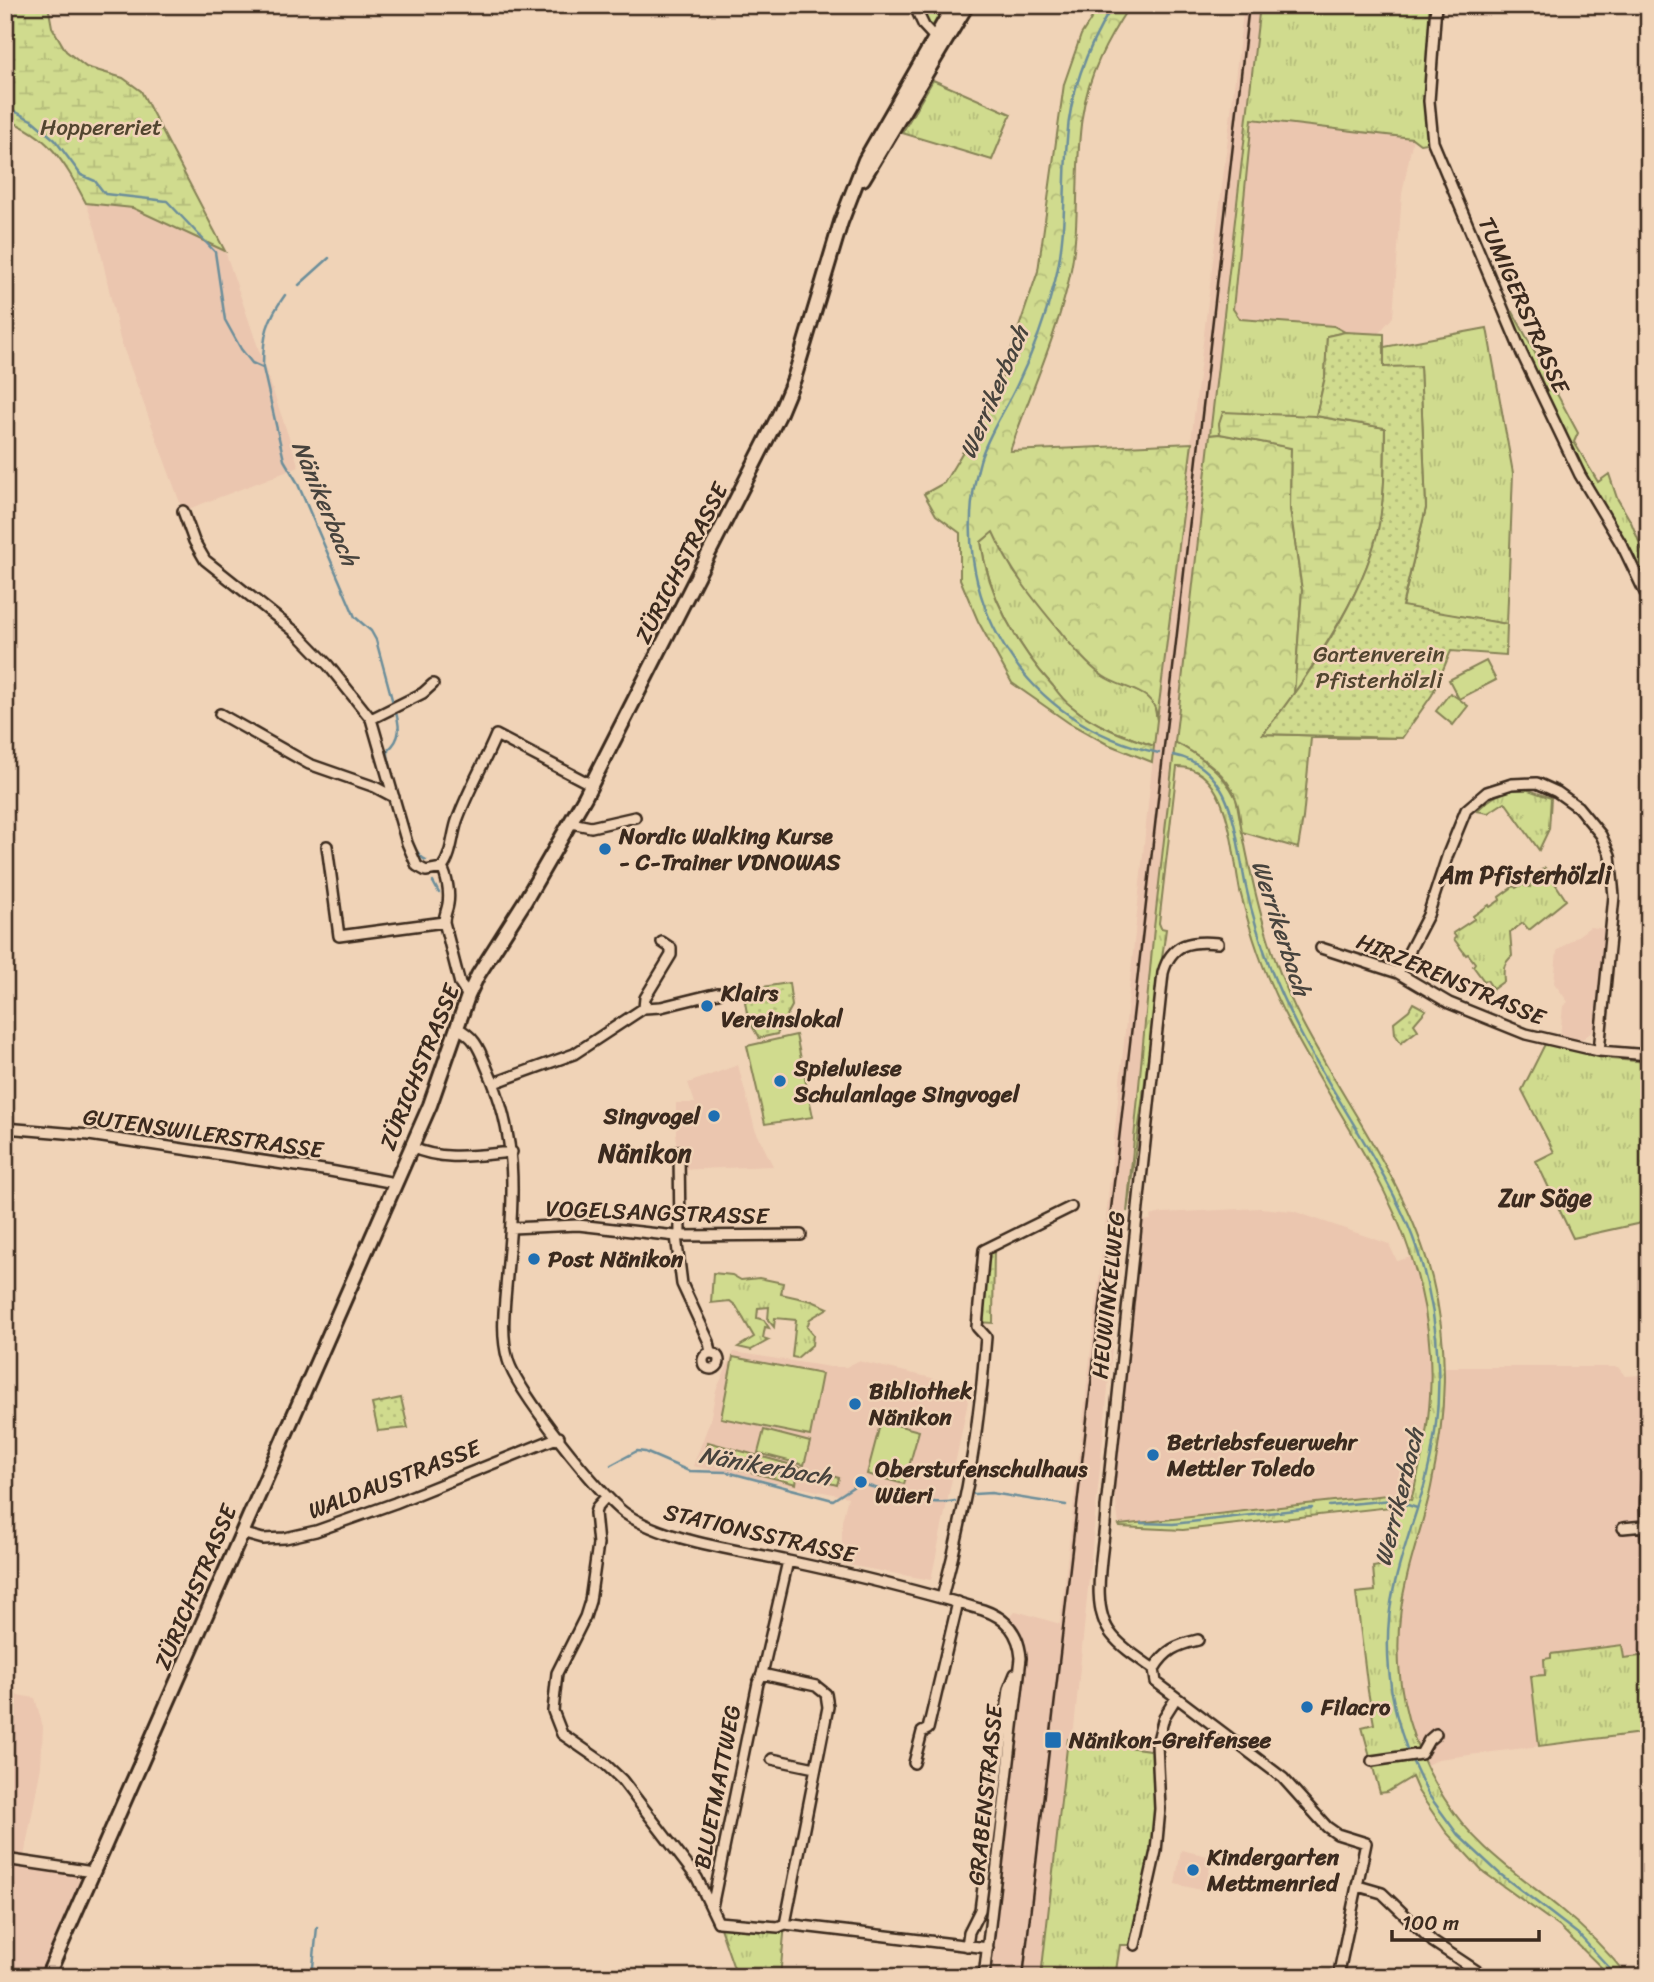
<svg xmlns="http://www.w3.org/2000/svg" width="1654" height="1982" font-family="Sriracha,sans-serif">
<defs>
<pattern id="grass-tufts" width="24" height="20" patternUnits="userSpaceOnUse" patternTransform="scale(1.75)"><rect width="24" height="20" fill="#d0db8e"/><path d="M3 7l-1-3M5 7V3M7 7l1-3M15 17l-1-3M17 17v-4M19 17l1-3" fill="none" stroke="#b4bc7a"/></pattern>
<pattern id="forest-crowns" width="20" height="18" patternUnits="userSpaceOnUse" patternTransform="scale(1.75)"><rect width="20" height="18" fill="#d0db8e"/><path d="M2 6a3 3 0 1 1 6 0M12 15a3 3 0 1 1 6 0" fill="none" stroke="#b4bc7a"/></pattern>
<pattern id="wetland-marsh" width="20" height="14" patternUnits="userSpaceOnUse" patternTransform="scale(1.75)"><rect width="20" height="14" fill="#d0db8e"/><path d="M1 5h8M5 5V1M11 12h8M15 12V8" fill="none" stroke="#b4bc7a"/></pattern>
<pattern id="park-dots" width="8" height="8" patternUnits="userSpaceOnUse" patternTransform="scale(1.75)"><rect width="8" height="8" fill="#d0db8e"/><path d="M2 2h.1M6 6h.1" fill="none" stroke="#b4bc7a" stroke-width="1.8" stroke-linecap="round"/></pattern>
</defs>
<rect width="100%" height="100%" fill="#f0d3b7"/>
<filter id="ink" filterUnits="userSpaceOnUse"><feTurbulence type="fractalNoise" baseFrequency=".0143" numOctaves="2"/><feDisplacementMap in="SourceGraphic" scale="14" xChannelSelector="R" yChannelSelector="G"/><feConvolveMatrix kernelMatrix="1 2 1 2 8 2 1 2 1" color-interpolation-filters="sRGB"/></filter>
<g filter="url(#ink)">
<path fill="#ebc6af" d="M1244,5H1260L1154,928L1074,1728L1068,1739L1041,1977H984L1021,1658L1006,1622L1016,1611L1060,1624L1107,1209L1154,746Z
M1252,119L1413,138L1402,194L1393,317L1376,336L1345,332L1334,326L1256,332L1240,319L1233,309Z
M86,203L133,208L225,251L299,467L183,511L120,339L96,231Z
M1590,927L1605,929L1593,1031L1580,1041L1560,1037L1563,1006L1568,1002L1554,983L1557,951Z
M738,1065L755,1129L773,1166L676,1170V1103H695L688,1083Z
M1260,1208L1293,1211L1389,1244L1397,1261L1411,1257L1425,1309L1429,1334L1431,1386L1427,1437L1411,1501L1387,1495L1119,1525L1112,1475L1138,1229L1142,1221L1151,1220L1150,1216L1162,1213Z
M734,1352L830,1367H846L858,1361L971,1387L931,1580L842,1564V1521L848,1497L693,1466L710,1421L716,1390Z
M1445,1367H1618L1625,1376L1641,1375L1649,1380V1430L1640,1483L1639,1510L1640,1533L1649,1573V1732L1438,1759L1425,1766L1413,1739L1402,1693L1398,1646L1399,1622L1407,1576L1431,1492L1440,1440Z
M5,1693L35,1698L43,1727L41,1766L23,1862L93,1872L47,1977H5L15,1919L5,1916Z
M1181,1850L1212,1857L1205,1891L1175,1884Z"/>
<path fill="url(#grass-tufts)" stroke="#868256" stroke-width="2" d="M914,5H954L935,38Z
M1260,5H1436L1429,101L1433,142L1420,144L1412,138L1252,119L1233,309L1240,319L1334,326L1345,332L1327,336L1325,377L1316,416L1294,695L1302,590L1290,508L1291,448L1220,434L1210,435Z
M933,80L1011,114L992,160L902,133Z
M1513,312L1578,433L1574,442L1598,482L1609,474L1617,498L1631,522L1649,566V589L1632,552L1587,480L1510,314Z
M1487,328L1513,473L1507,624L1402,607L1426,508L1420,367H1383L1384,347Z
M993,531L1015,573L1073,647L1103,676L1146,695L1154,703L1157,720L1154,746C1124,736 1095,726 1071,706C1064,701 1058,693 1053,686C1017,646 988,596 981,542Z
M1175,742C1202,757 1222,771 1236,798C1250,875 1265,950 1301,1020C1345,1105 1408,1184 1432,1278C1450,1348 1446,1417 1431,1487C1425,1517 1414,1547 1407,1577C1388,1655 1401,1730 1444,1798C1473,1845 1516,1873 1558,1907C1584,1928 1607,1950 1628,1977H1611L1560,1927L1482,1871L1446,1832L1418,1791L1412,1777L1387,1792L1380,1793L1362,1727L1374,1724L1368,1691L1356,1593L1375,1591L1373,1567L1384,1565L1382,1540L1392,1539L1390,1507L1183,1530L1120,1527L1119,1525L1387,1495H1394L1411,1500C1432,1427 1438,1361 1420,1287C1392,1167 1299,1070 1258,952C1251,932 1245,911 1240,891C1232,852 1230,766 1177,767L1159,923L1161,928L1166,929L1127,1212L1154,928Z
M1520,787L1551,798L1549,829L1539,850L1505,802L1488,813L1477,811C1490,797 1502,792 1520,787Z
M1545,868L1566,900L1529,930L1523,923L1510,932L1512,956C1503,964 1503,969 1504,981L1493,989L1487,980L1484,981L1473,966L1475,963L1468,954L1466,955L1454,939L1456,937L1453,933L1474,919L1473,916L1489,905L1490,907L1500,900L1499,897L1514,886L1516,888L1522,884L1530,887L1533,875Z
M1547,1040L1611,1052V1059L1649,1062V1214L1641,1223L1573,1238L1536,1161L1554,1152L1522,1090Z
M713,1273L732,1275L741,1280L759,1278L783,1283L781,1294L812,1301L828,1308L810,1319L807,1327L813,1334L812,1345L797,1358L792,1357L796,1320L775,1318L774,1327L768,1320L769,1307L758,1308L757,1318L764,1320L769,1328L765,1327L763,1338L769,1340L751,1350L738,1347L754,1337L736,1306L730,1301L711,1303Z
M1622,1645L1624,1658L1649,1655V1732L1539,1746L1531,1676L1545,1675L1544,1659L1551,1658V1654Z
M1068,1739L1157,1751L1160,1809L1135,1945H1120L1115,1977H1041Z
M718,1922L785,1924L780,1977H737Z"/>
<path fill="url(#forest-crowns)" stroke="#868256" stroke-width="2" d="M1100,5H1130C1107,40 1088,75 1082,117C1074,169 1081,223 1070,275C1057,336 1030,393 1010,451L1192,443L1157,720C1157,688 1124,691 1103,676C1086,664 1072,646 1059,630C1033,599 1009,569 993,532L981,542C988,596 1017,646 1053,686C1058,693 1064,701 1071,706C1095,726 1124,736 1154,746L1152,762L1107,744L1069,723L1012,683L978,621L960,579V533L936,515L924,494L944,483L995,398L1038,271L1064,84L1081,35Z
M1220,434L1291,448L1290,508L1302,590L1294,695L1263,734L1402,738H1311L1303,818L1298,848L1242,832C1240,821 1240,809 1236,799C1227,771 1199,756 1175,742L1210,435Z"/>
<path fill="url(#wetland-marsh)" stroke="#868256" stroke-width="2" d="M5,5H48L52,27L66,51L86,67L123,78L141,91L225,251L133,208L86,203C64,162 51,136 5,119Z
M1223,412L1315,416L1385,428C1384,462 1386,498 1378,531C1364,590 1326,644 1294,695L1302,590L1290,508L1291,448L1220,434L1219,424Z"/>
<path fill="url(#park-dots)" stroke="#868256" stroke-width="2" d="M1345,332L1384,334V367L1420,366L1426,508L1402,606L1507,624L1506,655L1451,651L1432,695L1402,738L1263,734C1305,682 1363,597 1378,530C1385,497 1385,462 1385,428L1316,416L1325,377L1327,336Z
M789,983L792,1006L777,1034L759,1038L748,1019L745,1002L756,998L755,988Z
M1413,1003L1426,1010L1414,1024L1418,1030L1401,1043L1395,1034L1394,1022L1409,1010Z
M994,1245L993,1323L978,1322L984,1250Z
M401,1398L408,1428L378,1431L372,1404Z"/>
<path fill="#d0db8e" stroke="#868256" stroke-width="2" d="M1486,661L1496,680L1459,699L1468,706L1453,725L1436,711L1450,693L1459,699L1449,680Z
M796,1035L813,1117L765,1124L747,1046Z
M733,1357L822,1374L810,1436L721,1418Z
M881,1421L919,1431L904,1484L867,1474Z
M764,1430L810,1442L804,1465L758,1453Z
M708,1442L839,1478L837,1485L706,1450Z
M717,1459L797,1477L796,1484L716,1463Z"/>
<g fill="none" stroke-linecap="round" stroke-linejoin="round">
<path stroke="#6c8e9a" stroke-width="2.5" d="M1113,5C1088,46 1070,91 1067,139C1063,186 1067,234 1055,281C1046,317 1033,352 1017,385C1005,411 988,434 980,461C942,595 1024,726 1159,753
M5,106L33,121L55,140L81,175L95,181L105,194L167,201L215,252L225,320L241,349L252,363L263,368L284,460L297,482L355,617L371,631L376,640L393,703
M299,285L329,258
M263,366C263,335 267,320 285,295
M395,709C400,726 402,738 388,750V755C393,776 407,852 426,860
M1173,755C1236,767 1235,837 1246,887C1252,915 1261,943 1271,970C1306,1060 1368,1135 1407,1223C1426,1267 1436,1317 1438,1365C1440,1404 1435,1444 1425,1483C1415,1518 1402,1551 1394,1587C1382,1641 1388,1700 1408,1752
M433,882L439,893
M460,965L462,976
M611,1465L637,1451L645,1452L689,1471L727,1472L833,1500L859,1483C887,1491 927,1507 955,1501
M974,1494L991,1493L1066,1505
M1329,1506L1392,1500L1417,1508
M1141,1523L1173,1524L1312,1508
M1411,1758L1428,1794L1458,1835L1500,1874L1578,1934L1618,1977
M312,1977L317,1927"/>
<defs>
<path id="minor" d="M914,5L924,26L938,41
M1436,5L1429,101L1433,142L1522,354L1580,475L1623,547L1649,601
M183,511L194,541L205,560L298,634L328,665L371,719L407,843L417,866L426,871L442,868
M220,714L309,764L375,787L394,797
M371,719L423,693L433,684
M571,823L591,827L635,817
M327,846L339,936L444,922
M442,868C452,855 452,836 457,821C467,792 484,764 496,735L592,785
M442,868C447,877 450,893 448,904C447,911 444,915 444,922L460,984L468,996
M1321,948L1398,973L1449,1003L1526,1034L1599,1051L1649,1055
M1398,973L1428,915L1448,854L1466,810L1487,792L1512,784L1537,783L1557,792L1578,807L1601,835L1610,855L1614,896L1599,1051
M644,1008L645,998L671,955V948L662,942
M456,1028C475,1035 480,1051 487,1068C520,1142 513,1198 507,1275C505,1303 500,1333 508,1360C516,1390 600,1496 626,1514C667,1542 740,1550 788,1561C854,1575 919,1591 983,1610C1007,1618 1019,1633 1021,1658L984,1977
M494,1083L574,1054L644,1008L661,1007L718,993
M5,1128L89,1135L330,1171L395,1183
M411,1147C443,1162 478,1155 512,1152
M679,1151L680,1236
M511,1228L578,1225L676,1236L801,1235
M676,1236L682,1284L709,1342L711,1353
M703 1361a8 8 0 1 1 16 0a8 8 0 1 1-16 0Z
M1649,1464C1644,1496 1644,1525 1649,1556
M606,1497L597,1507L595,1513L598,1544L590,1601L585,1617L557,1673L553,1711L562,1734L604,1763L622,1780L697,1878L718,1922L778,1927L785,1924L988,1948
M1623,1528L1644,1526
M241,1533L263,1539L285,1538L316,1531L395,1503L559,1437
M942,1598C965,1513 980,1426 986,1337L977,1327L984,1250L1071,1207
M1198,1640C1177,1645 1165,1650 1154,1669L1156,1682L1283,1778L1327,1827L1337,1834L1366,1843L1338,1977
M1154,1669C1140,1659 1123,1649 1112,1635C1087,1605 1106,1545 1106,1508L1163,973C1171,943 1191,940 1218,943
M762,1674L816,1686L826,1694L828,1707L785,1924
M772,1759L815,1768
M1372,1761L1421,1754L1429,1740L1436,1734
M914,1763L922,1732L928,1729L958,1602
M5,1859L93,1872
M1358,1886L1382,1893L1433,1942L1486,1977
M712,1907L758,1683L762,1674L788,1561
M1135,1945L1156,1851L1160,1809L1157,1744L1164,1717L1176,1698
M967,1946L969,1932L980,1910L1009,1689L1015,1674"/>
<path id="secondary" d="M863,179L967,5
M47,1977L430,1105L468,996L478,975L525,901L585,797L779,415L794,379L841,222L865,160L954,5"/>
</defs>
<use href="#minor" stroke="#3b2a1e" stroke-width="14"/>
<use href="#secondary" stroke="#3b2a1e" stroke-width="18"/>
<use href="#minor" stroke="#f0d3b7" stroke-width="9"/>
<use href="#secondary" stroke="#f0d3b7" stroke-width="12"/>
<path stroke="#3b2a1e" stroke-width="2.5" d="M1023,1977L1249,5"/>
</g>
</g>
<g fill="#1f6fb2" stroke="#f0d3b7" stroke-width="2.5">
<circle cx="605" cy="849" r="7"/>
<circle cx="707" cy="1006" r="7"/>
<circle cx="780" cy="1081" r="7"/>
<circle cx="714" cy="1116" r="7"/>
<circle cx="534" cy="1259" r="7"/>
<circle cx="855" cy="1404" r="7"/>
<circle cx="1153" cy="1455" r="7"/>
<circle cx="861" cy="1482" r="7"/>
<circle cx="1307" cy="1707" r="7"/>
<rect x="1044" y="1731" width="18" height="18" rx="3.5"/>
<circle cx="1193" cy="1870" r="7"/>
</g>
<g text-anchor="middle" stroke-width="5" stroke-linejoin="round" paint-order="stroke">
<g font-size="23" fill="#51452f" stroke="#f0d3b7">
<text x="101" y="135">Hoppereriet</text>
<text x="1379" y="662">Gartenverein<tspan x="1379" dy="26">Pfisterhölzli</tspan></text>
</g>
<g font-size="23" fill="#3b2a1e" stroke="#f0d3b7">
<text transform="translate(1524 305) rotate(66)" y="8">TUMIGERSTRASSE</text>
<text transform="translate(681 563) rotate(-63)" y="8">ZÜRICHSTRASSE</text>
<text transform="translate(1451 979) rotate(23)" y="8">HIRZERENSTRASSE</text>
<text transform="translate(419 1067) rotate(-68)" y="8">ZÜRICHSTRASSE</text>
<text transform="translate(203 1133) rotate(8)" y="8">GUTENSWILERSTRASSE</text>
<text transform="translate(657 1212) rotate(2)" y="8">VOGELSANGSTRASSE</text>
<text transform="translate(1108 1295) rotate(-84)" y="8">HEUWINKELWEG</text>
<text transform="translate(394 1479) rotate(-21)" y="8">WALDAUSTRASSE</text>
<text transform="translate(760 1533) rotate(13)" y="8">STATIONSSTRASSE</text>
<text transform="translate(195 1587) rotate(-67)" y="8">ZÜRICHSTRASSE</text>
<text transform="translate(717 1787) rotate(-79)" y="8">BLUETMATTWEG</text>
<text transform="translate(985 1795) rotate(-84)" y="8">GRABENSTRASSE</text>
</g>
<g font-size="23" font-weight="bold" fill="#3b2a1e" stroke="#f0d3b7" text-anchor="start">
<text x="619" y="844">Nordic Walking Kurse<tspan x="619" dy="26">- C-Trainer VDNOWAS</tspan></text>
<text x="721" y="1001">Klairs<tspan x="721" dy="26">Vereinslokal</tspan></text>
<text x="794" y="1076">Spielwiese<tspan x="794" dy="26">Schulanlage Singvogel</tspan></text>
<text x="700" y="1124" text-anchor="end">Singvogel</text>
<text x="548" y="1267">Post Nänikon</text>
<text x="869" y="1399">Bibliothek<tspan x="869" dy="26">Nänikon</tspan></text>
<text x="1167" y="1450">Betriebsfeuerwehr<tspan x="1167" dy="26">Mettler Toledo</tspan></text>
<text x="875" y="1477">Oberstufenschulhaus<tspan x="875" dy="26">Wüeri</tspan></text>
<text x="1321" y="1715">Filacro</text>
<text x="1069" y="1748">Nänikon-Greifensee</text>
<text x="1207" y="1865">Kindergarten<tspan x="1207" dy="26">Mettmenried</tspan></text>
</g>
<g font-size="24" font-style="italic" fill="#47433d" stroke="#f0d3b7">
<text transform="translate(994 392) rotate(-67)" y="8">Werrikerbach</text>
<text transform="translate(325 503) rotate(67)" y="8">Nänikerbach</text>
<text transform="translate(1281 928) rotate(72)" y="8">Werrikerbach</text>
<text transform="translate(765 1466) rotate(10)" y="8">Nänikerbach</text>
<text transform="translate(1399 1497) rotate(-76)" y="8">Werrikerbach</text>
</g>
<g font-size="24" font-weight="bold" fill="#3b2a1e" stroke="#f0d3b7">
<text x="1525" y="883">Am Pfisterhölzli</text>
<text x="1545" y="1206">Zur Säge</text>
</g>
<g font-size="26" font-weight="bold" fill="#3b2a1e" stroke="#f0d3b7">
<text x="645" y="1162">Nänikon</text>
</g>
</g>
<rect width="1654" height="1982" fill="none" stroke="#f0d3b7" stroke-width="28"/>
<rect x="14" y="14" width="1626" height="1954" fill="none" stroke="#3b2a1e" stroke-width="2.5" filter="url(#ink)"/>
<path d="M1392 1930v10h147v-10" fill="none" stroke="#3b2a1e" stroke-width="3.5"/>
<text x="1402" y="1930" font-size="21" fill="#3b2a1e" stroke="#f0d3b7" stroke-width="5" paint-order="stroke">100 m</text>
</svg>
